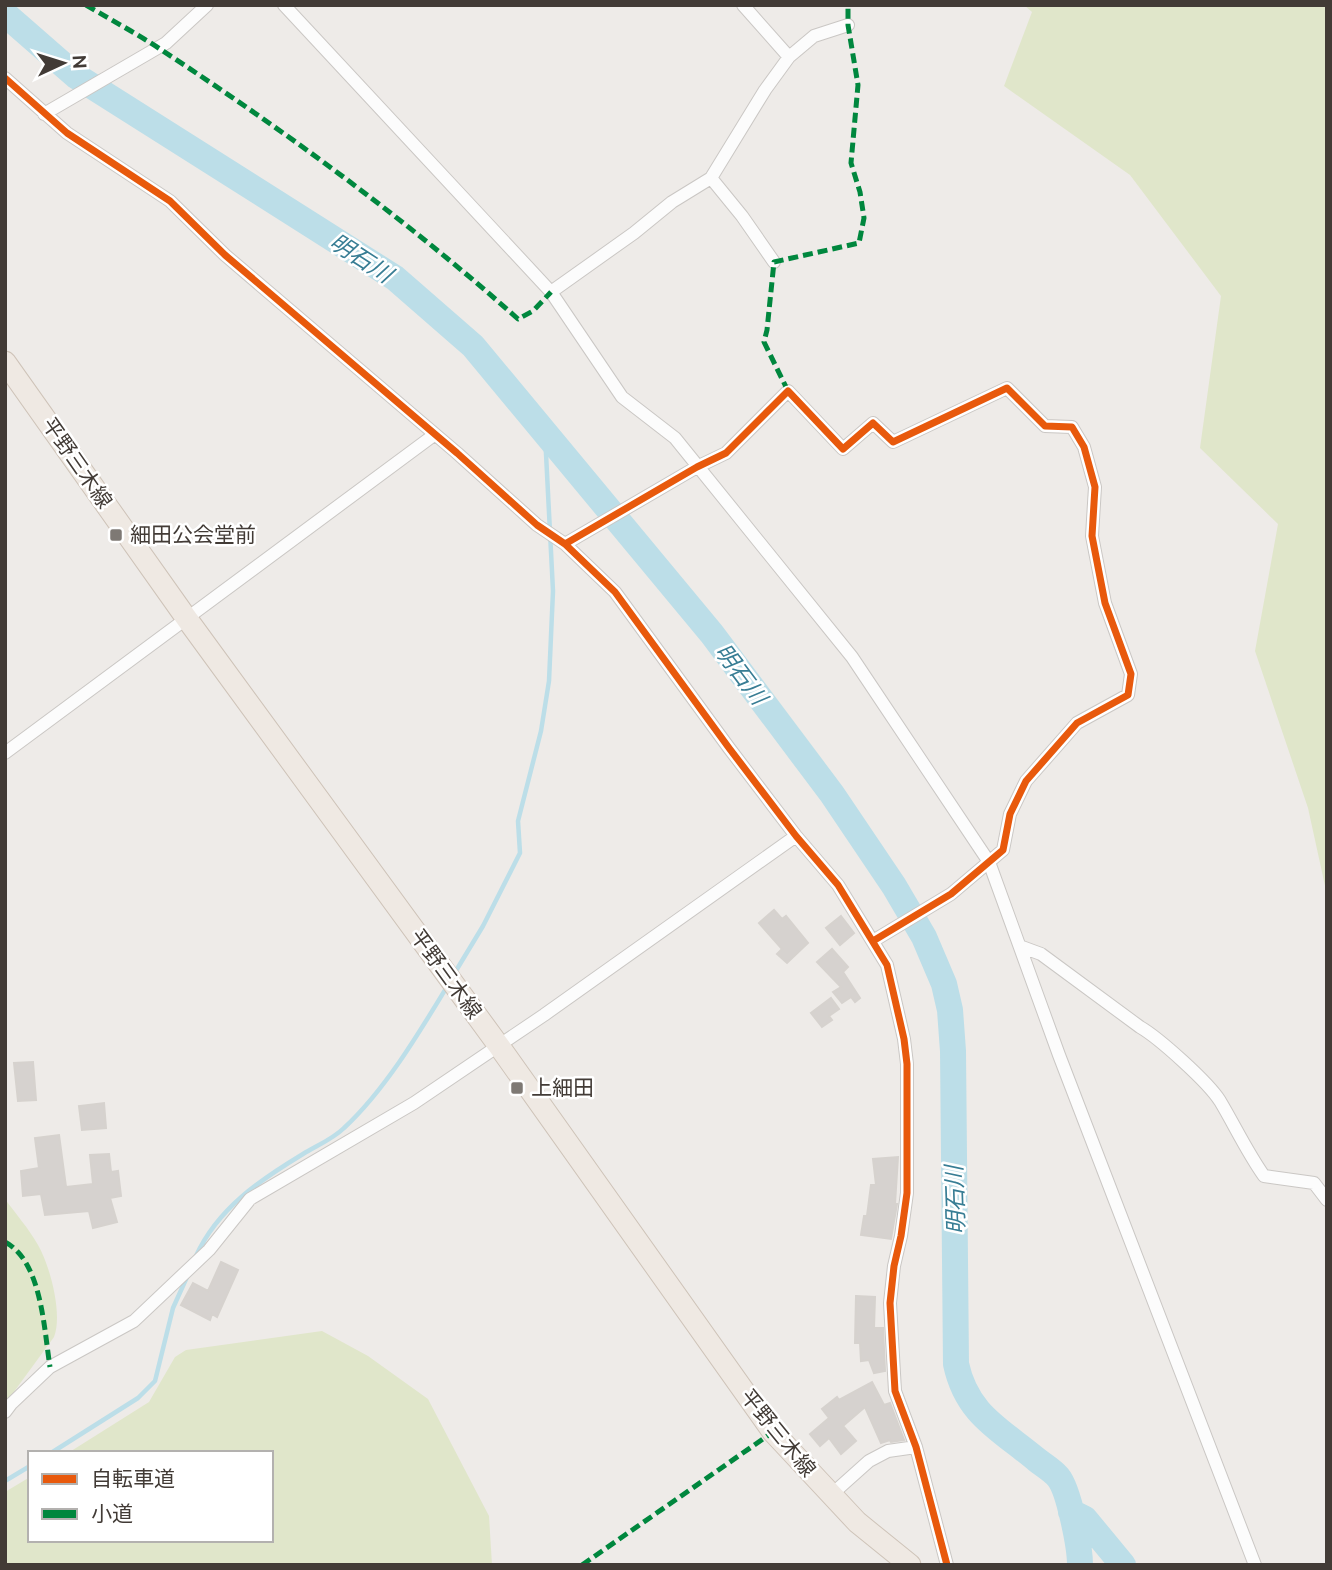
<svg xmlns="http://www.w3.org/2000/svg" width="1332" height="1570" font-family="Ubuntu,'Noto Sans JP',sans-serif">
<rect width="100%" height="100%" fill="#eeebe8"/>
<path fill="#e0e6ca" d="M1024,5H1327V895L1308,808L1255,651L1278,524L1200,448L1221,296L1130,175L1004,86L1032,12Z
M5,1199C16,1214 29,1229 38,1245C50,1266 63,1314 54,1337L5,1404Z
M322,1331L368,1356L428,1399L489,1516L492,1565H5V1492L30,1477V1540H271V1453H68L149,1402L175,1357L186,1350Z"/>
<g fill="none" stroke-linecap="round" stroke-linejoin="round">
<path stroke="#bcdee8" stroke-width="4.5" d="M454,974L483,926L520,853L518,821L541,731L549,681L553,591L545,434
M196,1256C218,1208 260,1180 303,1154C316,1146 333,1139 344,1128C385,1090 419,1033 448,985
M51,1453L138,1398L155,1381L173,1308L187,1277
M5,1481L30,1466"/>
<path stroke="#bcdee8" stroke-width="26" d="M5,14L76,76L395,278L473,346L712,634L832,794L894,886L924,937L944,984L950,1010L953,1051L956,1364C967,1415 1000,1429 1037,1460C1043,1465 1052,1470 1058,1477C1069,1490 1080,1547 1080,1565
M1071,1512L1085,1519L1123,1565"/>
</g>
<path fill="#d6d2cf" stroke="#d6d2ce" stroke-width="2" d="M774,910L782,919L786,916L808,943L787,963L777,954L782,949L759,923Z
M841,916L854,933L840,945L826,928Z
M832,949L848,967L843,972L860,998L855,1002L851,997L842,1003L833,992L841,987L817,962Z
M831,998L839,1009L829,1016L832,1020L822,1027L811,1013Z
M33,1062L36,1100L18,1101L14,1063Z
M104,1103L106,1128L82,1130L79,1106Z
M59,1135L66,1187L93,1184L90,1155L109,1154L111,1172L118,1171L121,1196L110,1198L117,1222L93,1228L89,1211L45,1215L41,1194L23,1196L21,1171L39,1168L35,1138Z
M898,1157L895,1204H897L891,1239L861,1235L864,1216H867L871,1185H876L873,1159Z
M221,1262L238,1270L217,1317L212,1314L210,1320L181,1305L193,1283L208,1291Z
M856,1296L875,1297L874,1328H883L885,1371L874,1373L869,1360L861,1361L860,1343H855Z
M872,1382L884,1405L890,1403L904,1440L891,1442L890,1440L881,1443L865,1407L843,1426L856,1441L841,1454L829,1438L820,1446L810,1434L829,1418L822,1409L837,1397L839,1400Z"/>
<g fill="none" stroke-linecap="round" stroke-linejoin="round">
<defs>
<path id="minor" d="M284,5L551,292L622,397L675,438L852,657L989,862L1059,1055L1255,1565
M743,5L789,57L814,36L848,25
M5,78L67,133L170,201L225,255L457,453L537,525L565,544L615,592L729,748L796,836L838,885L887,965L904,1039L907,1064V1193L901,1236L894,1266L890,1303L895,1391L916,1447L947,1565
M44,114L166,43L207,5
M711,178L742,216L774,262
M551,292L634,233L672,202L711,178L765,90L789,57
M565,544L697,467L726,453L788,391L843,449L873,423L893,442L1007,388L1045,426L1072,427L1084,447L1095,487L1092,536L1105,603L1131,674L1128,695L1077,723L1026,781L1010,814L1003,850L951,894L873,941
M5,753L434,435
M1022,947L1041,954L1140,1027C1159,1038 1208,1082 1220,1101C1235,1126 1247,1152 1264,1176L1314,1183L1327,1200
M5,1412L11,1404L50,1367L134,1321L209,1250L250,1199L414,1103L544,1015L796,836
M831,1495L869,1461L888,1451L916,1447"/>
<path id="primary" d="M5,362L187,619L499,1046L773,1432L857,1522L910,1565"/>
</defs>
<use href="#minor" stroke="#cac7c4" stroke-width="14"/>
<use href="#primary" stroke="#cec3b8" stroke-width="23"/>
<use href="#minor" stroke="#fcfcfc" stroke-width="12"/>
<use href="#primary" stroke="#efe9e3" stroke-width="21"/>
<path stroke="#00873e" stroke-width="5" stroke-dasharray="10 5" stroke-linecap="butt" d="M86,5C111,20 136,33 160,49C285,131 407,220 518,319L533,311L551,292
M788,391L764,342L767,330L774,262L859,243L864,218L860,192L851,163L858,85L848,25V5
M5,1242C42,1261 44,1330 50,1367
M582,1565L773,1432"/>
<defs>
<path id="cycleway" d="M5,78L67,133L170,201L225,255L457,453L537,525L565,544L615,592L729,748L796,836L838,885L887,965L904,1039L907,1064V1193L901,1236L894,1266L890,1303L895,1391L916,1447L947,1565
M565,544L697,467L726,453L788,391L843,449L873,423L893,442L1007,388L1045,426L1072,427L1084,447L1095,487L1092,536L1105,603L1131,674L1128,695L1077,723L1026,781L1010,814L1003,850L951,894L873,941"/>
</defs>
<use href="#cycleway" stroke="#fff" stroke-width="11"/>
<use href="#cycleway" stroke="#e8590c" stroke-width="7"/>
</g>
<g fill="#7e7974" stroke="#fff" stroke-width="2.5">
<rect x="109" y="528" width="14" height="14" rx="3.5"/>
<rect x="510" y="1081" width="14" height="14" rx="3.5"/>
</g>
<g text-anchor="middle" stroke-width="5" stroke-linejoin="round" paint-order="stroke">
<g font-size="21" fill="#423b36" stroke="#fff">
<text transform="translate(77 463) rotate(55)" y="7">平野三木線</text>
<text transform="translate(446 974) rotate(54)" y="7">平野三木線</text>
<text transform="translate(778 1433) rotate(51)" y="7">平野三木線</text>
</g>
<g font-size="21" fill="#423b36" stroke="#fff" text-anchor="start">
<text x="130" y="542">細田公会堂前</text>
<text x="531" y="1095">上細田</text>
</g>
<g font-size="23" font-style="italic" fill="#377d94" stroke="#fff">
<text transform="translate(361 258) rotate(33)" y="8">明石川</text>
<text transform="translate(741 674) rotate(53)" y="8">明石川</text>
<text transform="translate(955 1200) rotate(-92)" y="8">明石川</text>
</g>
</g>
<rect width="1332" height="1570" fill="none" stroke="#423b36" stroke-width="14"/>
<rect x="28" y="1451" width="245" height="91" fill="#ffffff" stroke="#b3b1af" stroke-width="2"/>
<rect x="42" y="1474" width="35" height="10" fill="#e8590c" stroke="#b3b1af" stroke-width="2"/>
<text x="91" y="1486" font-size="21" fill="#423b36">自転車道</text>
<rect x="42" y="1509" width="35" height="10" fill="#00873e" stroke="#b3b1af" stroke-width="2"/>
<text x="91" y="1521" font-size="21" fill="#423b36">小道</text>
<g transform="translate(63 63) rotate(86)" stroke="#ffffff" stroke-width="5" paint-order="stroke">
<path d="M0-5L12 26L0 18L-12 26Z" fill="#423b36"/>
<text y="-10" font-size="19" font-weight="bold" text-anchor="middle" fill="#423b36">N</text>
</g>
</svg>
